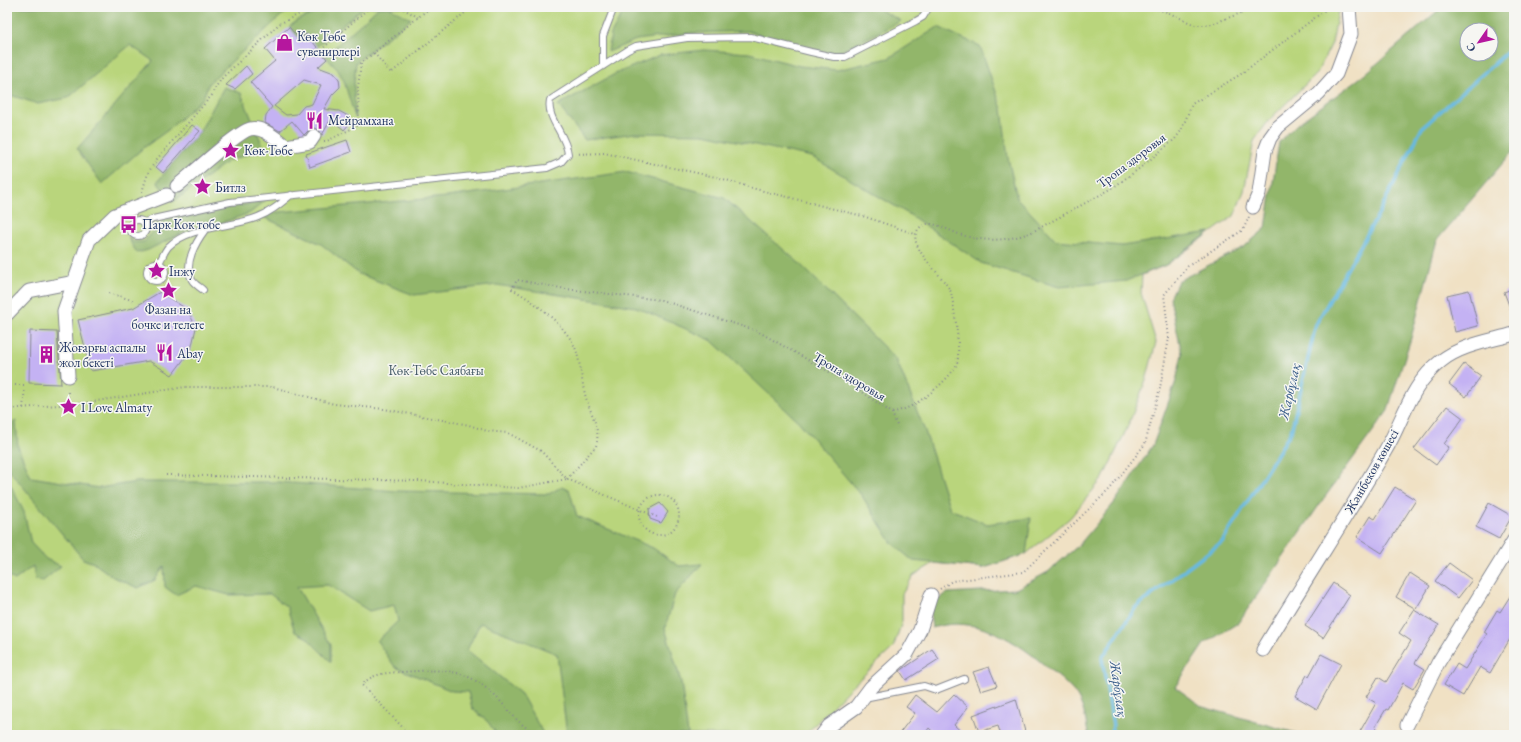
<svg xmlns="http://www.w3.org/2000/svg" width="1521" height="742" font-family="'EB Garamond',serif">
<rect width="100%" height="100%" fill="#f6f6f2"/>
<filter id="ink" filterUnits="userSpaceOnUse"><feTurbulence type="fractalNoise" baseFrequency=".025" numOctaves="2"/><feDisplacementMap in="SourceGraphic" scale="8" xChannelSelector="R" yChannelSelector="G"/><feConvolveMatrix kernelMatrix="1 2 1 2 8 2 1 2 1" color-interpolation-filters="sRGB"/></filter>
<filter id="wash" filterUnits="userSpaceOnUse"><feTurbulence type="fractalNoise" baseFrequency=".012" numOctaves="4" result="noise"/><feDisplacementMap in="SourceGraphic" scale="16" xChannelSelector="R" yChannelSelector="G"/><feGaussianBlur stdDeviation="0.9" result="paint"/><feColorMatrix in="noise" values="0 0 0 0 0 0 0 0 0 0 0 0 0 0 0 0 0 1.4 0 .05"/><feComposite in="paint" operator="in"/></filter>
<g filter="url(#wash)">
<rect width="100%" height="100%" fill="#f0e1c4"/>
<path fill="#b9d57b" stroke="#6a826c" d="M7,7H1339L1332,43L1317,73L1269,120L1254,141L1244,191L1234,216L1166,265L1142,275L1141,293L1156,342L1147,377L1128,426L1103,478L1070,518L1026,554L984,568L934,563L913,576L902,594V622L893,648L850,688L805,735H7Z"/>
<path fill="#92b66b" stroke="#567264" fill-rule="evenodd" d="M7,7H300L282,15L270,26L209,83L203,98L168,130L142,149L102,184L77,149L153,61L130,45L68,98L38,104L7,94Z
M329,7H364L316,47L306,34L300,40L289,27L298,20Z
M379,7H389L411,19L356,62L354,85L355,117L344,81L338,70L325,56Z
M626,7H875L901,21L837,53L811,52L748,31L690,33L636,40L608,52L611,34Z
M1442,7H1514V150L1437,240L1411,338L1387,412L1322,501L1238,623L1204,644L1175,687L1203,707L1303,735H1088C1086,720 1084,705 1074,692C1067,684 1058,676 1049,669C1017,641 976,614 932,628L930,614L934,603L947,593L1016,589L1048,572L1079,545L1115,502L1153,445L1176,381L1182,354L1170,298L1178,281L1244,247L1266,228L1279,142L1296,125L1364,75ZM1467,30H1491V54H1467Z
M938,27L980,46L1002,109L1008,158L1017,198L1056,240L1122,246L1210,232L1166,265L1126,281L1059,287L981,263L910,215L812,157L704,134L635,133L585,140L558,105L615,74L660,55L704,50L749,53L800,66L837,70L889,58Z
M224,87L241,93L264,149L228,161L173,202L157,182L200,131Z
M626,172L724,198L799,263L896,359L925,431L950,509L987,524L1031,518L1026,554L984,568L913,561L892,543L862,496L799,422L711,340L636,307L497,285L414,295L359,274L321,244L257,214L447,197Z
M265,201L250,213L218,224L184,232L148,250L137,253L128,238L134,242H144L163,220Z
M16,421L18,447L31,477L99,488L137,482H278L397,491L549,494L561,487L569,489L577,516L653,548L679,566L702,564L675,594L665,628L681,682L688,735H567L557,654L480,623L467,650L521,694L544,735H497L488,722L472,708L468,692L452,691L395,667L377,641L398,621L394,605L369,611L328,585L297,587L331,645V662L306,637L295,632L287,607L270,594L229,595L196,586L176,595L165,587L164,566L155,580L138,588L113,577L94,563L83,559L10,471L7,467V427Z
M7,478L24,512L31,543L46,559L61,566L43,581L35,580L33,566L15,580L7,576Z"/>
<g fill="none" stroke-linecap="round" stroke-linejoin="round">
<path stroke="#66b9e2" stroke-width="3.5" d="M1110,735L1113,726L1102,658L1136,607L1222,542L1291,432L1316,324L1379,213L1422,128L1514,46"/>
</g>
<g id="blocks">
<path fill="#c4b2f3" fill-rule="evenodd" d="M289,27L300,40L306,34L327,59L318,67L334,73L339,79L340,87L332,95L324,109L339,111L348,116L350,123L344,130L331,119L322,135L319,130L314,128L310,129L304,135L292,121L280,131L265,123L266,115L272,107L250,82L275,61L265,49ZM304,80L321,85L312,104L304,106L297,114L286,115L274,106Z
M246,66L252,74L235,89L226,85Z
M192,125L200,131L163,173L156,167Z
M347,140L351,152L310,167L306,154Z
M1514,288V316H1513L1504,292Z
M1469,290L1478,326L1455,332L1447,295Z
M160,292L188,310L196,328L191,350L172,375L149,361L91,371L78,320L133,308Z
M30,331L57,332L61,384L29,383Z
M1464,364L1481,376L1466,397L1449,384Z
M1447,406L1463,418L1444,444L1449,447L1436,465L1414,449Z
M1395,487L1416,500L1382,553L1357,537L1370,516L1375,519Z
M660,503L668,512L661,523L650,519L649,509Z
M1489,503L1512,516L1499,539L1476,527Z
M1449,563L1472,580L1458,598L1435,581Z
M1410,573L1430,586L1416,609L1396,597Z
M1333,583L1350,595L1323,638L1305,626Z
M1514,590V632L1490,673L1480,667L1463,696L1444,685L1457,664L1465,669L1487,634L1484,632L1497,610L1500,612Z
M1414,610L1439,625L1415,663L1425,669L1413,689L1403,683L1388,710L1386,709L1375,727L1387,735H1358L1376,703L1366,697L1378,677L1386,682L1411,641L1399,633Z
M932,649L939,659L906,680L900,671Z
M1321,654L1341,664L1317,709L1295,696L1307,675L1309,676Z
M989,667L997,686L981,691L973,672Z
M954,694L968,707L954,725L965,735H936L929,728L924,735H898L915,713L906,707L915,695L937,712Z
M1016,699L1026,735H1001L998,726L979,732L973,715Z"/>
</g>
</g>
<g filter="url(#ink)">
<use href="#blocks" fill-opacity="0" stroke="#868891" stroke-width="1"/>
<g fill="none" stroke-linecap="round" stroke-linejoin="round">
<defs>
<path id="lane" d="M603,66V36L613,10L615,7
M130 228a8 8 0 1 1 16 0a8 8 0 1 1-16 0Z
M144,223L153,219L230,202L547,168L561,162L568,154C566,134 546,119 550,100L628,50L636,46L687,38L751,37L811,52L834,57H845L916,21L923,17L929,7
M159,263C162,258 164,252 168,247C190,225 232,228 258,217C271,212 280,204 291,195
M147 272a9 9 0 1 1 18 0a9 9 0 1 1-18 0Z
M203,290C200,287 194,284 192,280C183,264 196,242 205,230
M864,698L924,686L936,690L964,679"/>
<path id="street" d="M177,186C191,175 237,132 250,129C263,126 276,139 286,146L310,142L314,136
M1253,207L1259,193L1265,151L1270,138L1278,127L1319,93L1336,74L1351,34L1349,7
M7,314L29,291L74,282
M68,376L64,311L89,240L115,215L167,195
M1263,650C1303,583 1346,518 1385,451C1404,419 1410,385 1441,361C1461,345 1490,341 1514,334
M1407,725L1438,663L1514,540
M822,735L829,726L856,707L871,687L907,654L920,630L931,595"/>
</defs>
<use href="#lane" stroke="#868891" stroke-width="8"/>
<use href="#street" stroke="#868891" stroke-width="15"/>
<path stroke="#868891" stroke-width="2" stroke-dasharray="1 3" stroke-linecap="butt" d="M400,7L418,17
M971,7H978
M1150,7L1167,12L1195,25H1209L1257,7
M321,50L370,7
M374,53L391,73L472,7
M324,141H327L359,125L358,87L361,63L431,7
M575,154L604,153L720,178L752,188L866,217L915,234
M142,192L148,173L157,159L212,95L215,88L223,77L279,24L314,7
M109,293L135,301
M7,385H25L23,409
M68,388V405
M7,409L84,403L185,387H273L334,404L384,409L469,425L487,431L508,433L541,451L567,479L657,517
M892,413L898,428
M166,475L419,481L518,488L567,479
M567,479L596,446C601,429 591,414 586,398C582,384 581,368 577,353C570,328 534,301 512,289L517,280L566,289L661,300L757,331L854,386L892,413C897,411 902,410 907,408C920,403 953,377 957,363C961,349 954,308 951,292C942,275 925,263 917,245C913,236 917,226 927,224C937,223 950,231 959,234C984,243 1011,241 1034,231L1111,189L1140,168L1175,139L1181,131L1192,104L1241,74L1329,7
M639 515a20 20 0 1 1 40 0a20 20 0 1 1-40 0Z
M940,589L952,581L1023,572L1110,489L1145,444L1160,388L1169,338L1164,295L1188,266L1243,230L1249,217
M410,735L362,685C372,673 387,673 401,672C448,669 468,667 502,703C513,716 523,728 539,735"/>
<use href="#lane" stroke="#fff" stroke-width="6"/>
<use href="#street" stroke="#fff" stroke-width="13"/>
</g>
</g>
<defs>
<symbol id="shop-bare" viewBox="-9 -9 18 18"><path d="M-5-2.5h2.3a2.7 3.5 0 0 1 5.4 0H5L5.5 6h-11ZM-1.5-2.5h3a1.5 2.3 0 0 0-3 0Z" fill="#b5179e" stroke="#f6f6f2" stroke-width="2.5" paint-order="stroke"/></symbol>
<symbol id="restaurant-bare" viewBox="-9 -9 18 18"><path d="M-5-6h1v4h1v-4h1v4h1v-4h1v5L-1.5 .5V6h-2V.5L-5-1ZM5-6V6H3V1.5H1.5Q1.5-4 5-6Z" fill="#b5179e" stroke="#f6f6f2" stroke-width="2.5" paint-order="stroke"/></symbol>
<symbol id="sight-bare" viewBox="-9 -9 18 18"><path d="M0-6L1.8-2.2L6-1.7L2.9 1.2L3.7 5.4L0 3.3L-3.7 5.4L-2.9 1.2L-6-1.7L-1.8-2.2Z" fill="#b5179e" stroke="#f6f6f2" stroke-width="2.5" paint-order="stroke"/></symbol>
<symbol id="bus-bare" viewBox="-9 -9 18 18"><path d="M-5-6H5V4H4V6H2V4H-2V6H-4V4H-5ZM-3.5-4V0h7V-4ZM-3.5 1.2v1.5H-2V1.2ZM2 1.2v1.5H3.5V1.2Z" fill="#b5179e" stroke="#f6f6f2" stroke-width="2.5" paint-order="stroke"/></symbol>
<symbol id="building-bare" viewBox="-9 -9 18 18"><path d="M-4-6H4V6H1V3H-1V6H-4ZM-2.5-4.3h1.7v1.8h-1.7ZM.8-4.3h1.7v1.8H.8ZM-2.5-1h1.7V.8h-1.7ZM.8-1h1.7V.8H.8Z" fill="#b5179e" stroke="#f6f6f2" stroke-width="2.5" paint-order="stroke"/></symbol>
</defs>
<g fill-rule="evenodd">
<use href="#shop-bare" x="272" y="30" width="25" height="25"/>
<use href="#restaurant-bare" x="302" y="108" width="25" height="25"/>
<use href="#sight-bare" x="218" y="138" width="25" height="25"/>
<use href="#sight-bare" x="190" y="174" width="25" height="25"/>
<use href="#bus-bare" x="116" y="212" width="25" height="25"/>
<use href="#sight-bare" x="144" y="258" width="25" height="25"/>
<use href="#sight-bare" x="156" y="278" width="25" height="25"/>
<use href="#restaurant-bare" x="152" y="340" width="25" height="25"/>
<use href="#building-bare" x="34" y="342" width="25" height="25"/>
<use href="#sight-bare" x="56" y="394" width="25" height="25"/>
</g>
<g text-anchor="middle" stroke-width="3" stroke-linejoin="round" paint-order="stroke">
<g font-size="13" fill="#1b2f5e" stroke="#f6f6f2" text-anchor="start">
<text x="297" y="41">Көк Төбе<tspan x="297" dy="15">сувенирлері</tspan></text>
<text x="328" y="125">Мейрамхана</text>
<text x="244" y="155">Көк-Төбе</text>
<text x="215" y="192">Битлз</text>
<text x="142" y="229">Парк Кок тобе</text>
<text x="169" y="276">Інжу</text>
<text x="168" y="314" text-anchor="middle">Фазан на<tspan x="168" dy="15">бочке и телеге</tspan></text>
<text x="59" y="352">Жоғарғы аспалы<tspan x="59" dy="15">жол бекеті</tspan></text>
<text x="177" y="358">Abay</text>
<text x="81" y="412">I Love Almaty</text>
</g>
<g font-size="13" fill="#1b2f5e" stroke="#f6f6f2">
<text transform="translate(1131 160) rotate(-37)" y="5">Тропа здоровья</text>
<text transform="translate(850 376) rotate(31)" y="5">Тропа здоровья</text>
<text transform="translate(1371 471) rotate(-60)" y="5">Жәнібеков көшесі</text>
</g>
<g font-size="13" fill="#425865" stroke="#f6f6f2">
<text x="436" y="375">Көк-Төбе Саябағы</text>
</g>
<g font-size="14" font-style="italic" fill="#325886" stroke="#f6f6f2">
<text transform="translate(1289 391) rotate(-77)" y="5">Жарбұлақ</text>
<text transform="translate(1119 689) rotate(82)" y="5">Жарбұлақ</text>
</g>
</g>
<rect width="1521" height="742" fill="none" stroke="#f6f6f2" stroke-width="24"/>
<g transform="translate(1479 42) rotate(236)"><circle r="19" fill="#f6f6f2" stroke="#9ea6b7"/>
<path d="M0-3L7 15L0 10L-7 15Z" fill="#b5179e"/>
<text y="-6" font-size="11" font-weight="bold" text-anchor="middle" fill="#1b2f5e">С</text>
</g>
</svg>
